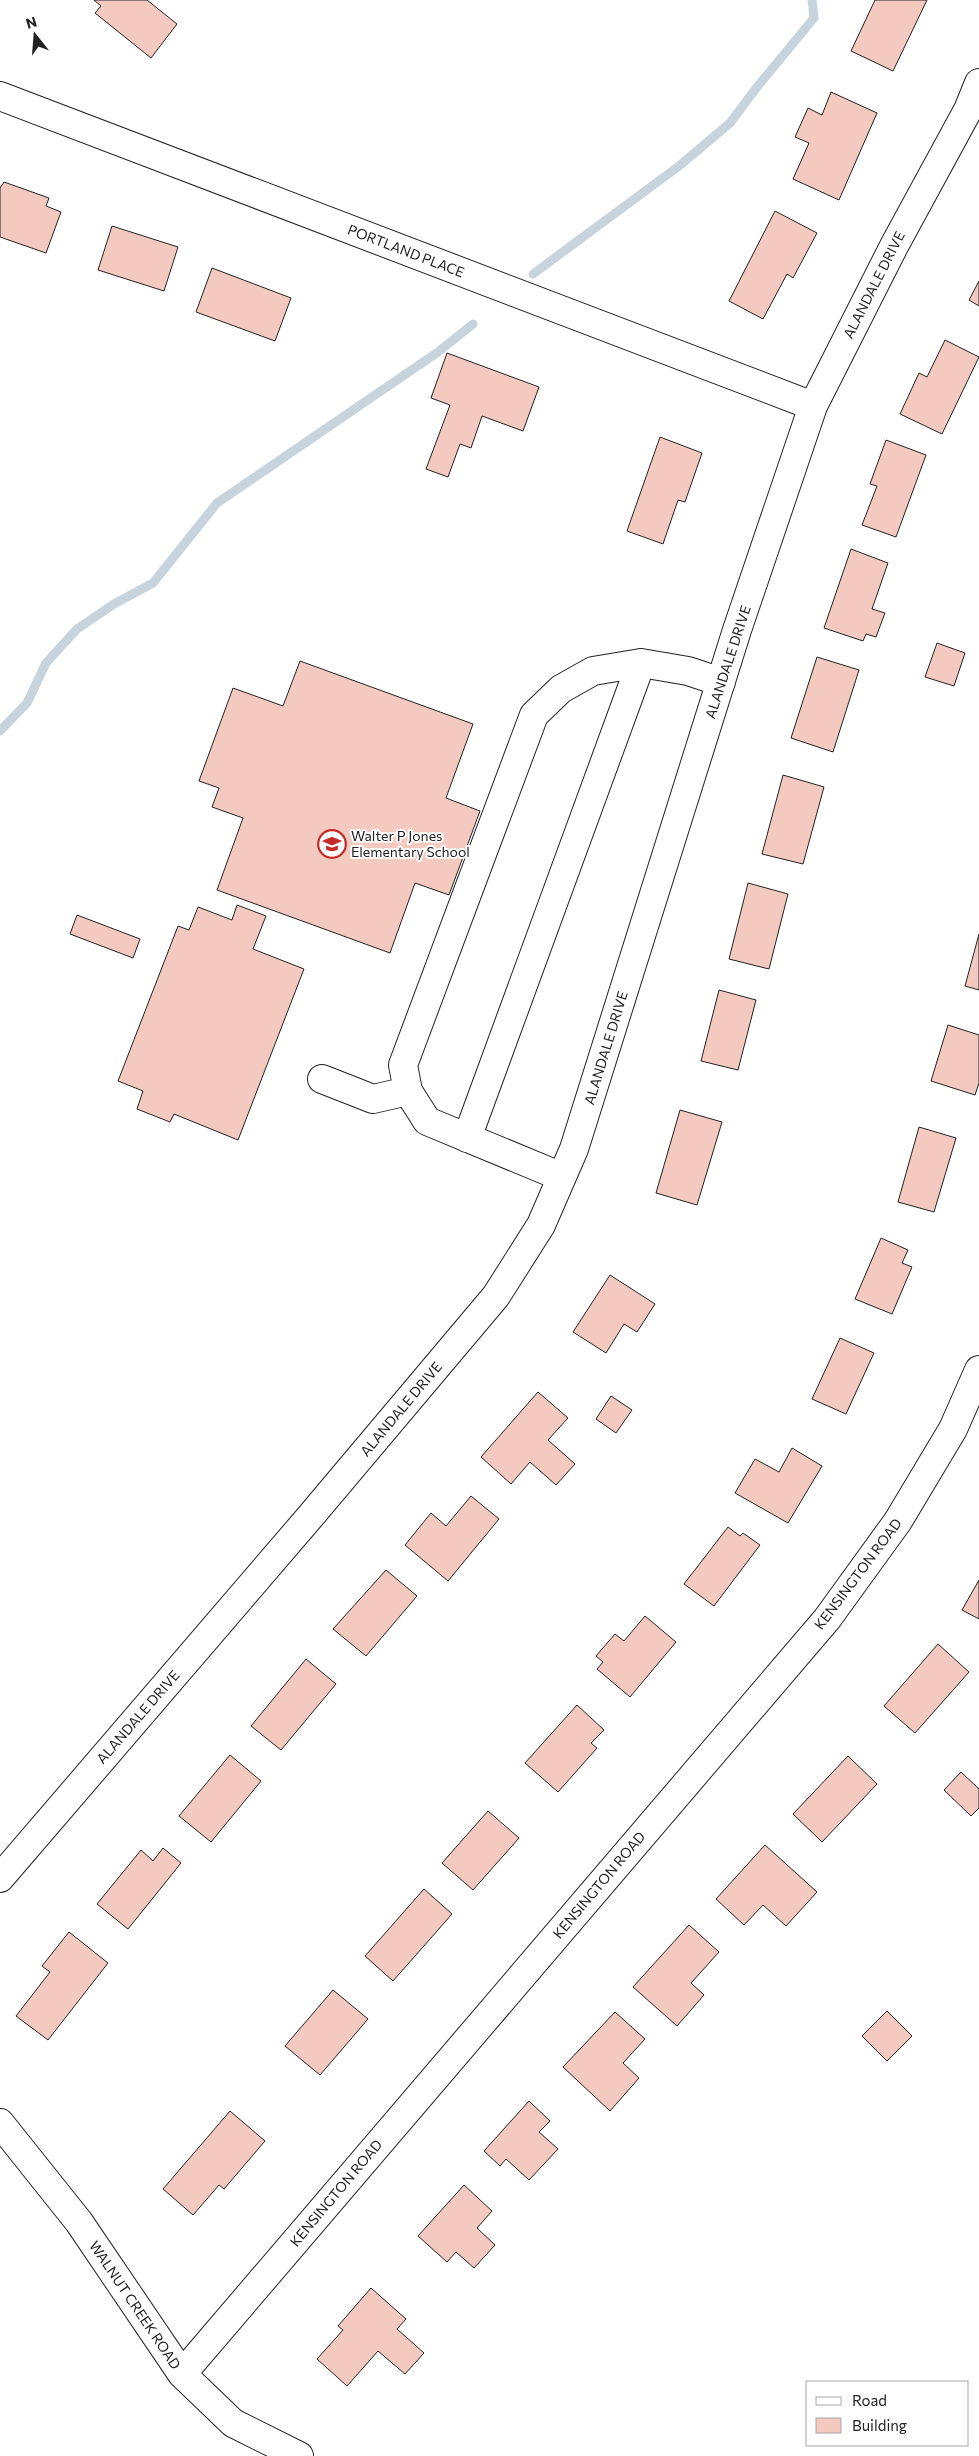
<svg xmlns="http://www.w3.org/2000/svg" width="979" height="2456" font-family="Commissioner,sans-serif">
<rect width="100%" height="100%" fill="#fff"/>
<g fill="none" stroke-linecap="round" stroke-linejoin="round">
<path stroke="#c7d3dd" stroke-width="9" d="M533,274L679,166L730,123L757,87L814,18L812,0
M0,731L27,703L46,663L77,629L114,604L153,583L217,503L438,352L473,324"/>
</g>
<path fill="#f3c9c0" stroke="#222" d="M94,0H147L177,24L151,58L95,13L101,6Z
M875,0H927L893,71L851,51Z
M831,92L877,113L839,200L793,179L809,143L795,137L808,108L822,115Z
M4,182L49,198L46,206L61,212L46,253L0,237V188Z
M775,211L817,233L793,278L787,274L763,319L729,301Z
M112,226L178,247L164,291L98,270Z
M212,268L291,298L275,341L196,312Z
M979,281V306L969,300Z
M945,340L979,357L942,434L900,414L919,373L927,377Z
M447,353L539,387L523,431L482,416L471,448L460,444L448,477L426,469L450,405L431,398Z
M660,437L702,453L685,502L678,500L663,544L627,531Z
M886,440L926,455L896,537L862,525L877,486L870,484Z
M851,549L888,563L872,609L885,613L876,637L866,634L863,641L824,628Z
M937,643L965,653L954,686L925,677Z
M817,657L859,670L833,752L791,738Z
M300,661L473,724L446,798L480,811L449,895L415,883L390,953L217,890L243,818L212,807L219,788L199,781L233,688L283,706Z
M783,775L824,787L803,864L762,854Z
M748,883L788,894L769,969L729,959Z
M237,905L266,916L253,949L304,969L238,1140L174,1114L170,1122L137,1109L143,1091L118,1081L178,926L189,930L198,907L232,920Z
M77,915L140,939L133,958L70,934Z
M979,934V990L965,986Z
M719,990L756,1000L738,1070L701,1061Z
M948,1025L979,1035V1083L975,1095L931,1081Z
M680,1110L722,1122L697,1205L656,1193Z
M919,1127L956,1138L934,1212L898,1202Z
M881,1238L908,1250L902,1263L912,1267L892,1314L855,1299Z
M610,1275L655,1304L637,1332L624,1324L606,1353L573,1332Z
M840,1338L874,1353L846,1414L812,1399Z
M538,1392L568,1418L548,1440L575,1464L556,1485L530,1462L511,1484L481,1457Z
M611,1396L632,1410L616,1433L596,1419Z
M792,1448L822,1466L788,1523L735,1493L755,1459L779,1472Z
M471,1496L499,1519L448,1581L405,1545L431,1513L446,1526Z
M728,1527L740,1536L743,1533L760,1545L714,1606L684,1584Z
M386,1570L417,1596L366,1656L333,1629Z
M979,1580V1619L962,1610Z
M645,1616L676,1642L630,1697L597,1669L603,1662L596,1656L615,1634L624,1641Z
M938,1644L969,1672L915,1733L884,1706Z
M306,1659L336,1684L281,1750L251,1726Z
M577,1705L604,1730L591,1743L597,1748L558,1792L525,1763Z
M230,1755L261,1781L211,1842L179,1816Z
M848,1756L877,1784L822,1842L793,1814Z
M961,1772L979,1789V1808L971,1816L944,1790Z
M488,1811L519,1838L473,1890L442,1863Z
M765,1845L817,1892L786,1926L763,1905L744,1925L716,1899Z
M163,1848L181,1863L128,1929L97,1904L141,1850L153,1861Z
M424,1889L452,1914L393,1981L365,1956Z
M689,1925L719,1952L691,1983L704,1995L677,2026L633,1987Z
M69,1932L108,1963L48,2040L16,2016L50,1972L42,1966Z
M333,1990L368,2019L320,2075L285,2046Z
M887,2011L912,2036L887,2061L862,2036Z
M615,2012L645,2039L623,2063L639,2078L610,2111L563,2067Z
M529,2101L550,2121L539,2132L558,2149L529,2180L506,2159L500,2166L484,2151Z
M230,2111L265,2141L224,2189L219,2185L193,2215L163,2189Z
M464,2185L492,2211L477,2228L495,2245L474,2268L456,2252L447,2262L418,2236Z
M371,2288L406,2319L397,2329L424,2353L405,2374L378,2351L347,2386L317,2359L343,2330L338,2326Z"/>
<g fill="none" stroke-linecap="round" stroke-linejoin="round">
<defs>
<path id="minor" d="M0,96L813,406
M322,1079L373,1099L408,1091
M467,1138L641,663
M562,1177L427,1121L408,1091L403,1065L534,715L561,689L593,671L641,663L688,671L721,682
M0,1878L309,1518L496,1296L541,1225L574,1149L737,630L813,406L894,246L968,110L979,83
M0,2123L79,2222L182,2374L233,2423L299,2456
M182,2374L827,1619L898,1521L953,1429L979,1370"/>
</defs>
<use href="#minor" stroke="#222" stroke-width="30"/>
<use href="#minor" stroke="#fff" stroke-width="28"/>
</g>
<defs>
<symbol id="school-ring" viewBox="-11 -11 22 22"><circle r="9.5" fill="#fff" stroke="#c62828" stroke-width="1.5"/><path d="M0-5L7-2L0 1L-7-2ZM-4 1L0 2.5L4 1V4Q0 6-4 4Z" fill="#c62828"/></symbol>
</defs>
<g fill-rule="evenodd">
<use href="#school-ring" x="316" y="828" width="32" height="32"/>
</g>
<g text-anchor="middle" stroke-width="4" stroke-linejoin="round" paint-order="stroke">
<g font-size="14" fill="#222" stroke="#fff">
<text transform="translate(406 251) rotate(21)" y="5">PORTLAND PLACE</text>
<text transform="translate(874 285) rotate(-63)" y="5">ALANDALE DRIVE</text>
<text transform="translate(728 662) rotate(-72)" y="5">ALANDALE DRIVE</text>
<text transform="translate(606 1048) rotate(-73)" y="5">ALANDALE DRIVE</text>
<text transform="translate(401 1409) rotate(-50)" y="5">ALANDALE DRIVE</text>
<text transform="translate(858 1574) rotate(-53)" y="5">KENSINGTON ROAD</text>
<text transform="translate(138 1717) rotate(-49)" y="5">ALANDALE DRIVE</text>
<text transform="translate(599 1885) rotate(-50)" y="5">KENSINGTON ROAD</text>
<text transform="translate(336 2193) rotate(-50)" y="5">KENSINGTON ROAD</text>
<text transform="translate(135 2305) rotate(56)" y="5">WALNUT CREEK ROAD</text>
</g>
<g font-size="14" fill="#222" stroke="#fff" text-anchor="start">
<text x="351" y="841">Walter P Jones<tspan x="351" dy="16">Elementary School</tspan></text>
</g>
</g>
<rect x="806" y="2381" width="162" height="65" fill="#ffffff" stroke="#a7a7a7"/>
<rect x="816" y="2397" width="25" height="8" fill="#ffffff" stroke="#a7a7a7"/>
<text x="852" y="2406" font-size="15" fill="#222222">Road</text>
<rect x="816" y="2418" width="25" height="15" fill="#f3c9c0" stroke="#a7a7a7"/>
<text x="852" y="2431" font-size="15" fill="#222222">Building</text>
<g transform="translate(35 35) rotate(343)" stroke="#ffffff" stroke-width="4" paint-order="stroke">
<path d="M0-4L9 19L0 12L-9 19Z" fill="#222222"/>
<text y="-8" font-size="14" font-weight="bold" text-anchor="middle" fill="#222222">N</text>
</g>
</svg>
